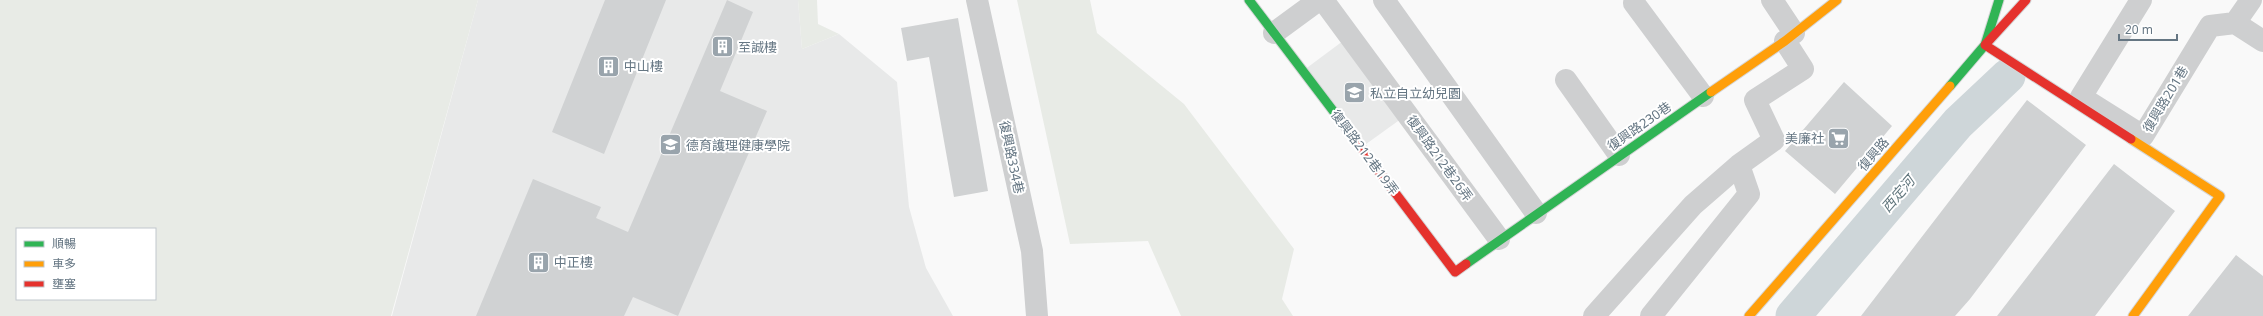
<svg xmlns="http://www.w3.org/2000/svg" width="2263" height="316" font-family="'Noto Sans','Noto Sans TC',sans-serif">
<rect width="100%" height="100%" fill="#f9f9f9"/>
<path fill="#e8e9e9" d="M478,0H798L802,49L839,34L897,82L909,207L926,268L953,316H392Z
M1347,38L1405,116L1362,147L1304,70Z"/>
<path fill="#e8ebe6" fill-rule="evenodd" d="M0,0H478L391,316H0ZM17,229H155V299H17Z
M798,0H817L818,24L839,34L802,49Z
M1017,0H1090L1097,33L1184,104L1294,249L1282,299L1293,316H1181L1148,241L1070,244Z"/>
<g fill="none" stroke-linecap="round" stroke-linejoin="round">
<path stroke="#ced6d9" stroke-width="35" d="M1793,316L1958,123L2008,76"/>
</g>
<path fill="#d0d2d3" d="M605,0H666L604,154L552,132Z
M727,0L753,12L720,91L767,111L678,316L633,297L624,316H476L533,179L601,207L596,218L628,232Z
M958,18L988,191L954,197L929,57L907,61L901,28Z
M1844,82L1892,126L1835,194L1785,151Z
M2027,100L2086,145L1970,299L1955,316H1861Z
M2114,164L2175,211L2095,316H1997Z
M2236,255L2263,276V316H2188Z"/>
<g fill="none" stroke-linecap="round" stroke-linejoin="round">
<defs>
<path id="fast" d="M1249,0L1350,133
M1950,86L1985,45L1999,0
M1466,264L1711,92"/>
<path id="slow" d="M1711,92L1785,41L1837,0
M2131,139L2220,196L2133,316
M1749,316L1950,86"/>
<path id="jam" d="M2026,0L1985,45L2131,139
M1350,133L1455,272L1466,264"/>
</defs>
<use href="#fast" stroke="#d5d6d7" stroke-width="11"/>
<use href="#slow" stroke="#d5d6d7" stroke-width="11"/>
<use href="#jam" stroke="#d5d6d7" stroke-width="11"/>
<path stroke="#cecfd0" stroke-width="22" d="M977,0L1032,251L1037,316
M1323,0L1499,239
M1384,0L1536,213
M1772,0L1794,33
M2141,0L2081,97L2143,136L2210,26L2235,23L2263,41
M1634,3L1703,96
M2235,23L2251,0
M1274,33L1319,0
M1566,80L1619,155
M1594,316L1693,205L1739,165L1774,140L1755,100L1803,69L1785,41
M1651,316L1749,194L1739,165"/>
<use href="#fast" stroke="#30b455" stroke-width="9"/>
<use href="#slow" stroke="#ff9f0a" stroke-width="9"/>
<use href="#jam" stroke="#e5322d" stroke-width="9"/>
</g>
<defs>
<symbol id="building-square" viewBox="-11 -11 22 22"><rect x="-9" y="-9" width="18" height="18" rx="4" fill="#99a4ac" stroke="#fff"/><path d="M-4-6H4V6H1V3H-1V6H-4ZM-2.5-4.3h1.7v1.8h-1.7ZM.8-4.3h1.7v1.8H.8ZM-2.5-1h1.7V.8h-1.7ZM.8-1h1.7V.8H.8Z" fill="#fff"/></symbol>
<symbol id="school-square" viewBox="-11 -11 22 22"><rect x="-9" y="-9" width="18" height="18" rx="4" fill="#99a4ac" stroke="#fff"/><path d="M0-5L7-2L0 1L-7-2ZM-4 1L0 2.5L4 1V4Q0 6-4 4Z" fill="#fff"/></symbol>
<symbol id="supermarket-square" viewBox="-11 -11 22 22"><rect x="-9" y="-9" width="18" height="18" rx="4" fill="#99a4ac" stroke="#fff"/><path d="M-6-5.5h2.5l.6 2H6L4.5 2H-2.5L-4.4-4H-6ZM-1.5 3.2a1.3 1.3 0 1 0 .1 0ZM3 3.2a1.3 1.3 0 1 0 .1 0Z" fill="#fff"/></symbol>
<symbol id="university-square" viewBox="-11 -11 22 22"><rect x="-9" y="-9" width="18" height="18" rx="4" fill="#99a4ac" stroke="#fff"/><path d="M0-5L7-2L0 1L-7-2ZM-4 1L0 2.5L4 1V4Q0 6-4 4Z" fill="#fff"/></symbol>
</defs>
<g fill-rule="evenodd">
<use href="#building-square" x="710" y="34" width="25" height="25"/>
<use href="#building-square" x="596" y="54" width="25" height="25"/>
<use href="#school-square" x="1342" y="80" width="25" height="25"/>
<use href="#supermarket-square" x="1826" y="126" width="25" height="25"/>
<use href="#university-square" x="658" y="132" width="25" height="25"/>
<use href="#building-square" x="526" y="250" width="25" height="25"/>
</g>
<g text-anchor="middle" stroke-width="4" stroke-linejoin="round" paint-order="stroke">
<g font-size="13" fill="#657683" stroke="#fff" text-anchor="start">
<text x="738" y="52">至誠樓</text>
<text x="624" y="71">中山樓</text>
<text x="1370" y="98">私立自立幼兒園</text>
<text x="1824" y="143" text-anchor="end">美廉社</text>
<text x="686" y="150">德育護理健康學院</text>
<text x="554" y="267">中正樓</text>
</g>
<g font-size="13" fill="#657683" stroke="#fff">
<text transform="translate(2165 99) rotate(-59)" y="5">復興路201巷</text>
<text transform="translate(1639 126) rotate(-35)" y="5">復興路230巷</text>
<text transform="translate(1365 152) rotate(53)" y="5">復興路212巷19弄</text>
<text transform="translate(1873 154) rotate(-49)" y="5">復興路</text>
<text transform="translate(1012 157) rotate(78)" y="5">復興路334巷</text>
<text transform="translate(1440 158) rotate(54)" y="5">復興路212巷26弄</text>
</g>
<g font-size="14" font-style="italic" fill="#60757c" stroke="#fff">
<text transform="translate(1898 194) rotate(-49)" y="5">西定河</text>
</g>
</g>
<rect x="16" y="228" width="140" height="72" fill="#ffffff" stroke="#c1c8cd"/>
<rect x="24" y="241" width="20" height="6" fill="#30b455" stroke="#c1c8cd"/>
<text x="52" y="248" font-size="12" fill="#657683">順暢</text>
<rect x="24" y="261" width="20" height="6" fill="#ff9f0a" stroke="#c1c8cd"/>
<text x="52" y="268" font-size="12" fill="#657683">車多</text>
<rect x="24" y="281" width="20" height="6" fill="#e5322d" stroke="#c1c8cd"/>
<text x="52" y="288" font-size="12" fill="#657683">壅塞</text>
<path d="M2119 34v6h58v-6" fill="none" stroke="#657683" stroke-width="2"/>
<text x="2125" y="34" font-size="12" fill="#657683" stroke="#ffffff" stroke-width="3" paint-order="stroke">20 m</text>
</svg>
